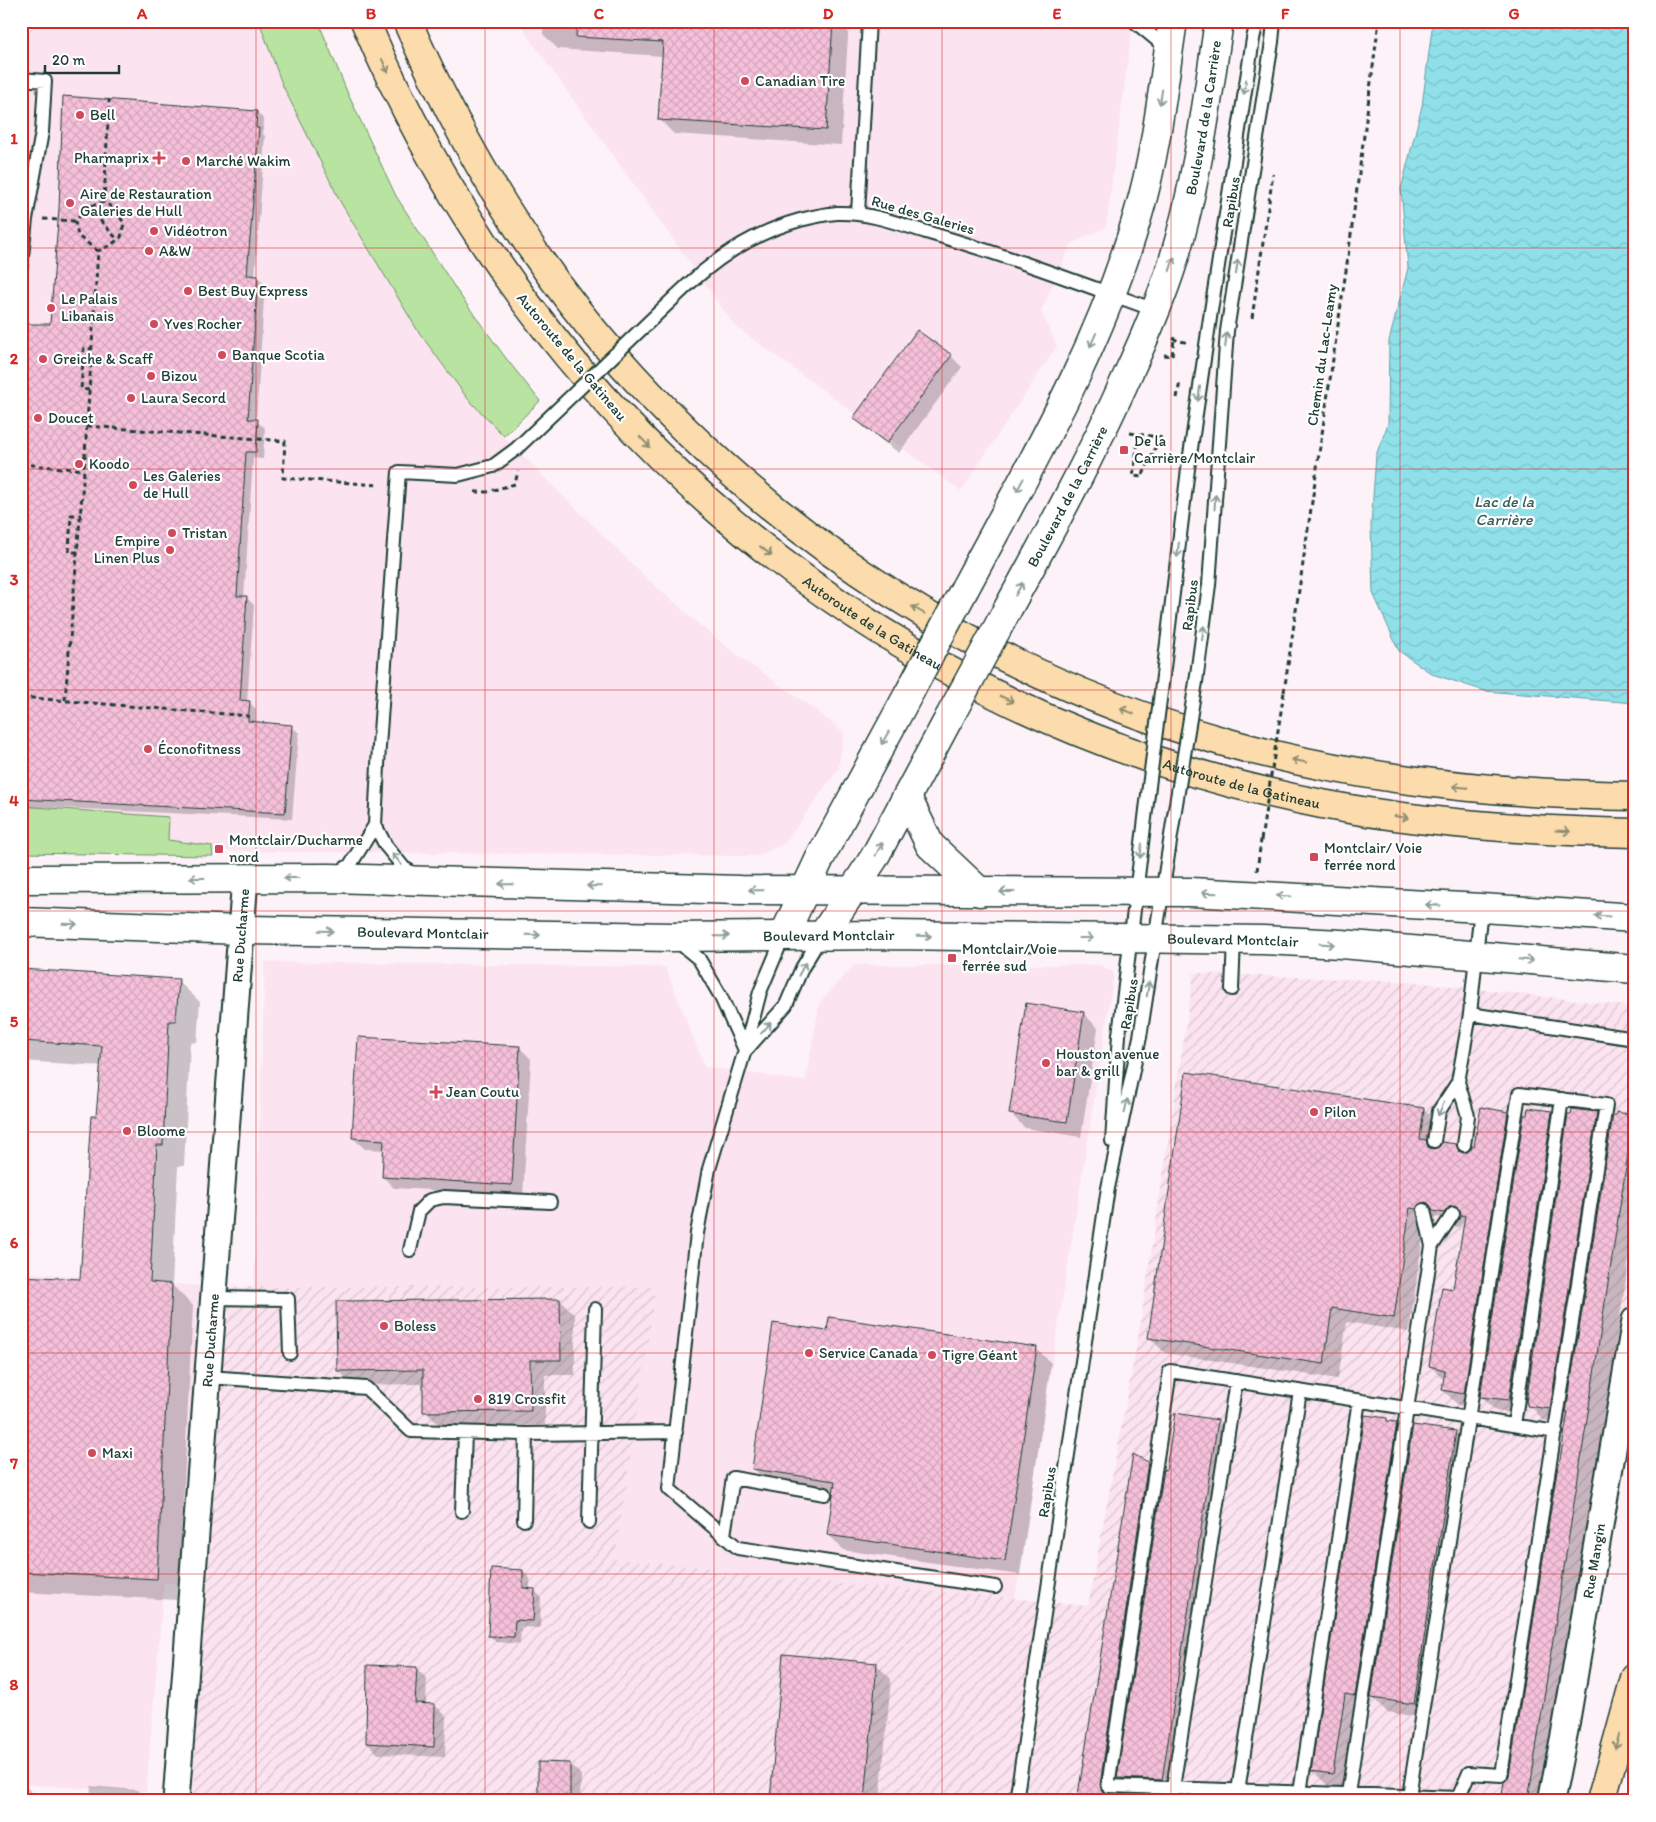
<svg xmlns="http://www.w3.org/2000/svg" width="1656" height="1822" font-family="Itim,sans-serif">
<defs>
<pattern id="industrial-furrows" width="10" height="10" patternUnits="userSpaceOnUse" patternTransform="scale(1.25)"><rect width="10" height="10" fill="#fbe3ef"/><path d="M-1 1l2-2M0 10L10 0M9 11l2-2" fill="none" stroke="#d7c4ce"/></pattern>
<pattern id="water-waves" width="16" height="10" patternUnits="userSpaceOnUse" patternTransform="scale(1.25)"><rect width="16" height="10" fill="#90e0ea"/><path d="M0 5q4-4 8 0t8 0" fill="none" stroke="#7cc1c9"/></pattern>
<pattern id="building-cross-hatch" width="8" height="8" patternUnits="userSpaceOnUse" patternTransform="scale(1.25)"><rect width="8" height="8" fill="#f6c0da"/><path d="M0 0l8 8M0 8l8-8" fill="none" stroke="#d2a6bc"/></pattern>
</defs>
<rect width="100%" height="100%" fill="#fdf2f8"/>
<filter id="ink" filterUnits="userSpaceOnUse"><feTurbulence type="fractalNoise" baseFrequency=".02" numOctaves="2"/><feDisplacementMap in="SourceGraphic" scale="10" xChannelSelector="R" yChannelSelector="G"/><feConvolveMatrix kernelMatrix="1 2 1 2 8 2 1 2 1" color-interpolation-filters="sRGB"/></filter>
<g filter="url(#ink)">
<path fill="#fbe3ef" d="M21,21H259L282,84L341,203L418,331L468,399L516,449L640,572L703,628L741,658L817,711L844,733L838,769L785,843L757,856L21,849Z
M521,21H1133L1106,227L1071,244L1041,311L1057,346L961,491L735,326L527,35Z
M265,962L665,967L705,1067L805,1081L820,1002L854,965H1100L1114,973L1015,1598L716,1573L709,1568L615,1559L655,1287H254Z
M21,1272L215,1287L192,1584L164,1583L146,1792L21,1784Z"/>
<path fill="url(#industrial-furrows)" d="M1194,973L1414,982L1635,1007V1391L1563,1801H193L192,1584L215,1287H656L615,1559L710,1568L717,1573L1001,1597L1088,1606L1138,1338Z"/>
<path fill="#b9e3a0" stroke="#6c906a" d="M259,21H318L348,94L396,196L457,291L505,357L540,401L504,436L468,399L418,331L341,203L282,84Z
M21,806L169,817L168,840L212,846L213,856L21,853Z"/>
<path fill="url(#water-waves)" stroke="#639fa1" d="M1433,21H1635V703L1485,691L1432,674L1399,651L1373,593L1371,525L1376,455L1388,424L1389,341L1408,268L1401,189L1422,106Z"/>
<path fill="#0003" d="M544,21H849L841,145L674,134L659,119L663,56L558,49L543,34Z
M257,112L264,120L263,134L265,136L255,277H257L265,284L256,421L265,428L263,459L253,458L244,598H247L254,605L247,702H249L256,709V723L291,726L299,733L292,819L21,806V323L51,326Z
M951,356L962,367L899,453L866,429L855,418Z
M21,971L178,981L200,1002L197,1042L190,1043L184,1166H178L172,1285L193,1306L178,1600L21,1592V1277L81,1280L102,1066L21,1061Z
M1083,1013L1098,1028L1081,1137L1025,1128L1010,1113Z
M520,1048L531,1059L523,1195L394,1188L383,1177L384,1150L365,1149L353,1138Z
M1424,1109L1439,1124L1435,1150L1455,1145L1464,1154L1471,1151L1507,1113L1523,1129L1551,1112L1567,1128L1596,1113L1612,1129L1635,1117V1221L1545,1801H1503L1510,1777L1567,1424L1543,1420L1526,1401L1524,1415L1496,1411L1480,1396L1478,1408L1458,1405L1443,1390L1445,1380L1430,1366L1454,1291L1465,1220L1459,1227L1449,1226L1440,1217L1434,1218L1431,1223L1425,1222L1409,1332L1347,1322L1338,1379L1165,1353L1150,1338Z
M560,1300L575,1315V1375H545V1425L440,1426L425,1411L424,1384L353,1385L338,1370Z
M828,1332L1036,1348L1051,1363L1020,1575L843,1550L828,1535L834,1493L768,1483L753,1468Z
M1387,1419L1390,1422L1396,1423L1412,1439L1455,1432L1470,1447L1429,1719L1387,1712L1372,1697L1370,1710L1360,1709L1348,1789L1328,1786L1313,1771Z
M1217,1421L1232,1436L1177,1794L1134,1793L1118,1777L1115,1796L1159,1797L1163,1801H1078L1148,1463L1163,1479L1167,1472Z
M523,1571L530,1578V1590H534L541,1597L540,1628L521,1627L520,1644L496,1642L489,1635Z
M876,1664L891,1679L880,1801H773L772,1799Z
M416,1668L427,1679L426,1704L435,1705L446,1716L445,1757L378,1754L367,1743Z
M570,1764L581,1775L580,1801H545L539,1795Z
M91,1786L137,1790L144,1797V1801H90Z
M21,1787H26L34,1794L33,1801H21Z"/>
<path fill="url(#building-cross-hatch)" stroke="#1f3d34" d="M577,21H833L826,130L658,120L663,42L576,37Z
M63,96L257,111L256,128H259L247,275L258,276L248,419H258L256,452H246L237,596H247L240,700L250,701L248,721L292,725L285,813L21,799V324H50L59,209Z
M917,330L952,355L887,443L853,418Z
M21,969L179,979L176,1021H169L163,1145H157L150,1282L172,1284L157,1579L21,1572V1276L80,1279L91,1116H96L102,1046L21,1041Z
M1026,1003L1084,1012L1067,1122L1009,1114Z
M358,1037L520,1046L512,1185L382,1177L384,1140L352,1138Z
M1186,1072L1424,1108L1420,1139L1426,1140L1428,1147L1433,1149L1440,1146L1442,1142L1456,1144L1459,1151L1463,1153L1470,1150L1472,1146H1474L1481,1107L1508,1112L1464,1394L1442,1390L1445,1370L1429,1366L1442,1287L1453,1289L1465,1216L1461,1215L1460,1210L1454,1206L1449,1207L1444,1213L1433,1211L1430,1205L1426,1202L1419,1204L1416,1209L1410,1208L1394,1318L1332,1308L1324,1364L1148,1338Z
M1528,1108L1552,1111L1509,1400L1480,1397L1524,1115H1527Z
M1572,1109L1597,1112L1550,1409L1527,1406V1403H1526L1568,1114H1571Z
M1616,1112L1634,1115L1528,1801H1501L1504,1782L1509,1776L1557,1470L1558,1471L1568,1412H1566L1613,1115H1616Z
M560,1299L561,1360H530L531,1411L423,1412V1370L337,1371L336,1301Z
M829,1317L1037,1347L1005,1561L827,1535L835,1481L752,1469L773,1323L827,1331Z
M1175,1413L1218,1420L1162,1780L1117,1778L1164,1469L1166,1470Z
M1365,1415L1387,1418V1421L1397,1422L1355,1696L1345,1694L1333,1774L1311,1771Z
M1413,1425L1456,1431L1414,1704L1371,1698Z
M1133,1454L1148,1462L1100,1785L1103,1792L1107,1794L1160,1796L1159,1801H1077Z
M491,1568L523,1570V1588L535,1589L533,1621L515,1620L514,1637L488,1636Z
M783,1654L877,1663L865,1801L770,1800Z
M367,1665L417,1667L415,1703L435,1704L434,1747L366,1743Z
M538,1762L570,1763V1796L538,1795Z"/>
<g fill="none" stroke-linecap="round" stroke-linejoin="round">
<defs>
<path id="service" d="M1134,21L1168,49
M21,79L45,81L42,132L26,219L21,266
M858,213L869,21
M676,296C713,260 750,234 800,220C812,217 825,214 837,213C868,212 897,223 926,232C1003,254 1079,283 1155,310
M1163,676L1188,469L1211,311L1253,39L1257,21
M1196,682L1209,585L1227,331L1272,42L1274,21
M335,875L350,865L375,825
M416,875L404,868L386,846L375,825L379,746L399,472L458,475L493,466L516,449
M784,935L760,992L745,1050L709,1169L697,1233L669,1489L738,1548L995,1587
M676,940L699,959L720,995L745,1050
M1232,989L1234,940
M1470,1014L1635,1039
M747,1049L786,1005L802,968L822,935
M1458,1082L1468,1116L1464,1145
M1112,1141L1119,1035L1146,810
M1434,1141L1439,1111L1458,1082L1470,1014L1481,908
M1424,1210L1432,1246L1453,1214
M410,1250L419,1211L430,1200L444,1197L550,1202
M214,1298L288,1299L290,1353
M208,1377L366,1388L411,1431L526,1434L676,1432
M1514,1425L1562,1099
M462,1511L465,1433
M524,1520L526,1434
M589,1522L595,1309
M724,1535L733,1478L825,1494
M1173,1788L1236,1381
M1238,1791L1300,1391
M1300,1793L1359,1400
M1348,1794L1432,1246
M1409,1796L1519,1094L1606,1105L1501,1775L1469,1773L1458,1798L1108,1786L1170,1371C1299,1391 1427,1411 1556,1432
M1016,1801L1108,1188L1140,1037L1174,816"/>
<g id="minor">
<path id="s1" d="M176,1801L245,878"/>
<path id="s2" d="M1551,1801L1566,1725L1635,1320"/>
</g>
<g id="secondary">
<path d="M965,588C1030,466 1102,344 1139,211C1157,150 1163,84 1173,21"/>
<path id="s3" d="M1006,612C1049,534 1092,455 1128,374C1145,337 1161,300 1173,262C1197,184 1207,102 1219,21"/>
<path d="M907,797L930,845L980,892"/>
<path d="M21,879L330,878L740,890L1191,892L1481,908L1635,918"/>
<path id="s4" d="M21,922L242,930L554,935L673,937L889,935L1263,940L1341,944L1635,969"/>
<path d="M784,935L820,858L908,695"/>
<path d="M823,935L874,858L949,718"/>
</g>
<g id="motorway">
<path id="s5" d="M365,21C537,427 888,720 1322,804C1425,824 1530,831 1635,833"/>
<path d="M407,21C460,141 528,257 615,356C776,539 986,675 1221,741C1356,780 1495,794 1635,796"/>
<path d="M1601,1801L1635,1678"/>
</g>
</defs>
<use href="#service" stroke="#1f3d34" stroke-width="16"/>
<use href="#minor" stroke="#1f3d34" stroke-width="29"/>
<use href="#secondary" stroke="#1f3d34" stroke-width="31"/>
<use href="#motorway" stroke="#1f3d34" stroke-width="31"/>
<path stroke="#1f3d34" stroke-width="3" stroke-dasharray="5 4" stroke-linecap="butt" d="M104,202L109,100
M88,207L118,240
M43,219L75,221
M1252,318L1273,174
M1173,338L1178,341L1186,342
M1164,355L1172,356L1174,339
M89,390L81,389L84,348L92,349
M1177,398L1180,381
M87,426L285,441L283,478L379,485
M1130,433L1164,438
M1139,434L1133,476L1142,477L1160,437
M21,464L84,470
M475,492H487L515,484L518,471
M78,552H69L71,515H81
M1284,692L1348,257L1379,21
M21,697L249,716
M65,700L84,470L98,251L78,236L75,221L88,207L104,202L116,210L124,223L121,237L111,245L98,251
M1257,871L1261,840"/>
<use href="#service" stroke="#fff" stroke-width="12"/>
<use href="#minor" stroke="#fff" stroke-width="25"/>
<use href="#secondary" stroke="#fff" stroke-width="28"/>
<use href="#motorway" stroke="#fcdcac" stroke-width="28"/>
<defs>
<path id="service-bridge" d="M516,449L676,296
M1146,810L1163,676
M1174,816L1196,682"/>
<path id="secondary-bridge" d="M908,695L965,588
M949,718L1006,612"/>
</defs>
<use href="#service-bridge" stroke="#1f3d34" stroke-width="16" stroke-linecap="butt"/>
<use href="#secondary-bridge" stroke="#1f3d34" stroke-width="31" stroke-linecap="butt"/>
<path stroke="#1f3d34" stroke-width="3" stroke-dasharray="5 4" stroke-linecap="butt" d="M1261,840L1284,692"/>
<use href="#service-bridge" stroke="#fff" stroke-width="12"/>
<use href="#secondary-bridge" stroke="#fff" stroke-width="28"/>
</g>
<defs><path id="oneway-shaft" d="M-6 0H5M1.5-3L5.5 0L1.5 3" fill="none" stroke-width="1.6" stroke-linecap="round" stroke-linejoin="round" transform="scale(1.25)"/></defs>
<g stroke="#8e8c70">
<use href="#oneway-shaft" transform="translate(385 66) rotate(66)"/>
<use href="#oneway-shaft" transform="translate(645 442) rotate(46)"/>
<use href="#oneway-shaft" transform="translate(766 551) rotate(38)"/>
<use href="#oneway-shaft" transform="translate(918 610) rotate(-150)"/>
<use href="#oneway-shaft" transform="translate(1007 699) rotate(25)"/>
<use href="#oneway-shaft" transform="translate(1127 711) rotate(-159)"/>
<use href="#oneway-shaft" transform="translate(1299 761) rotate(-168)"/>
<use href="#oneway-shaft" transform="translate(1460 787) rotate(-175)"/>
<use href="#oneway-shaft" transform="translate(1401 817) rotate(8)"/>
<use href="#oneway-shaft" transform="translate(1563 831) rotate(3)"/>
<use href="#oneway-shaft" transform="translate(1617 1742) rotate(106)"/>
</g>
<g stroke="#8f9e9a">
<use href="#oneway-shaft" transform="translate(1245 87) rotate(99)"/>
<use href="#oneway-shaft" transform="translate(1161 97) rotate(99)"/>
<use href="#oneway-shaft" transform="translate(1172 264) rotate(-72)"/>
<use href="#oneway-shaft" transform="translate(1237 267) rotate(-81)"/>
<use href="#oneway-shaft" transform="translate(1093 340) rotate(114)"/>
<use href="#oneway-shaft" transform="translate(1226 340) rotate(-84)"/>
<use href="#oneway-shaft" transform="translate(1199 394) rotate(98)"/>
<use href="#oneway-shaft" transform="translate(1020 485) rotate(118)"/>
<use href="#oneway-shaft" transform="translate(1215 502) rotate(-86)"/>
<use href="#oneway-shaft" transform="translate(1178 550) rotate(97)"/>
<use href="#oneway-shaft" transform="translate(1019 589) rotate(-61)"/>
<use href="#oneway-shaft" transform="translate(1203 633) rotate(-82)"/>
<use href="#oneway-shaft" transform="translate(885 738) rotate(119)"/>
<use href="#oneway-shaft" transform="translate(879 849) rotate(-62)"/>
<use href="#oneway-shaft" transform="translate(1141 851) rotate(97)"/>
<use href="#oneway-shaft" transform="translate(397 859) rotate(-129)"/>
<use href="#oneway-shaft" transform="translate(197 878) rotate(180)"/>
<use href="#oneway-shaft" transform="translate(291 878) rotate(180)"/>
<use href="#oneway-shaft" transform="translate(506 884) rotate(-179)"/>
<use href="#oneway-shaft" transform="translate(594 886) rotate(-179)"/>
<use href="#oneway-shaft" transform="translate(756 890) rotate(-179)"/>
<use href="#oneway-shaft" transform="translate(1007 892) rotate(-180)"/>
<use href="#oneway-shaft" transform="translate(1209 893) rotate(-178)"/>
<use href="#oneway-shaft" transform="translate(1284 896) rotate(-177)"/>
<use href="#oneway-shaft" transform="translate(1433 905) rotate(-177)"/>
<use href="#oneway-shaft" transform="translate(1602 916) rotate(-176)"/>
<use href="#oneway-shaft" transform="translate(70 924) rotate(2)"/>
<use href="#oneway-shaft" transform="translate(326 931) rotate(1)"/>
<use href="#oneway-shaft" transform="translate(533 935) rotate(1)"/>
<use href="#oneway-shaft" transform="translate(722 936) rotate(-1)"/>
<use href="#oneway-shaft" transform="translate(924 936) rotate(1)"/>
<use href="#oneway-shaft" transform="translate(1086 938)"/>
<use href="#oneway-shaft" transform="translate(1327 944) rotate(4)"/>
<use href="#oneway-shaft" transform="translate(1526 960) rotate(5)"/>
<use href="#oneway-shaft" transform="translate(802 969) rotate(-62)"/>
<use href="#oneway-shaft" transform="translate(1148 989) rotate(-81)"/>
<use href="#oneway-shaft" transform="translate(766 1028) rotate(-48)"/>
<use href="#oneway-shaft" transform="translate(1126 1106) rotate(-78)"/>
<use href="#oneway-shaft" transform="translate(1441 1109) rotate(114)"/>
</g>
</g>
<path fill="none" stroke="#d62828" stroke-width="1" stroke-opacity="0.55" d="M256,21V1801M485,21V1801M714,21V1801M942,21V1801M1171,21V1801M1400,21V1801M21,248H1635M21,469H1635M21,690H1635M21,911H1635M21,1132H1635M21,1353H1635M21,1574H1635"/>
<g fill="#d1495b" stroke="#fff" stroke-width="2">
<circle cx="745" cy="81" r="5"/>
<circle cx="80" cy="115" r="5"/>
<path d="M156.5 150.5h5v5h5v5h-5v5h-5v-5h-5v-5h5z"/>
<circle cx="186" cy="161" r="5"/>
<circle cx="70" cy="203" r="5"/>
<circle cx="154" cy="231" r="5"/>
<circle cx="149" cy="251" r="5"/>
<circle cx="188" cy="291" r="5"/>
<circle cx="51" cy="308" r="5"/>
<circle cx="154" cy="324" r="5"/>
<circle cx="222" cy="355" r="5"/>
<circle cx="43" cy="359" r="5"/>
<circle cx="151" cy="376" r="5"/>
<circle cx="131" cy="398" r="5"/>
<circle cx="38" cy="418" r="5"/>
<rect x="1119" y="445" width="10" height="10" rx="2.5"/>
<circle cx="79" cy="464" r="5"/>
<circle cx="133" cy="485" r="5"/>
<circle cx="172" cy="533" r="5"/>
<circle cx="170" cy="550" r="5"/>
<circle cx="148" cy="749" r="5"/>
<rect x="214" y="844" width="10" height="10" rx="2.5"/>
<rect x="1309" y="852" width="10" height="10" rx="2.5"/>
<rect x="947" y="953" width="10" height="10" rx="2.5"/>
<circle cx="1046" cy="1063" r="5"/>
<path d="M433.5 1084.5h5v5h5v5h-5v5h-5v-5h-5v-5h5z"/>
<circle cx="1314" cy="1112" r="5"/>
<circle cx="127" cy="1131" r="5"/>
<circle cx="384" cy="1326" r="5"/>
<circle cx="809" cy="1353" r="5"/>
<circle cx="932" cy="1355" r="5"/>
<circle cx="478" cy="1399" r="5"/>
<circle cx="92" cy="1453" r="5"/>
</g>
<g text-anchor="middle" stroke-width="4.5" stroke-linejoin="round" paint-order="stroke">
<g font-size="15" fill="#1f3d34" stroke="#fff" text-anchor="start">
<text x="755" y="86">Canadian Tire</text>
<text x="90" y="120">Bell</text>
<text x="149" y="163" text-anchor="end">Pharmaprix</text>
<text x="196" y="166">Marché Wakim</text>
<text x="80" y="199">Aire de Restauration<tspan x="80" dy="17">Galeries de Hull</tspan></text>
<text x="164" y="236">Vidéotron</text>
<text x="159" y="256">A&amp;W</text>
<text x="198" y="296">Best Buy Express</text>
<text x="61" y="304">Le Palais<tspan x="61" dy="17">Libanais</tspan></text>
<text x="164" y="329">Yves Rocher</text>
<text x="232" y="360">Banque Scotia</text>
<text x="53" y="364">Greiche &amp; Scaff</text>
<text x="161" y="381">Bizou</text>
<text x="141" y="403">Laura Secord</text>
<text x="48" y="423">Doucet</text>
<text x="1134" y="446">De la<tspan x="1134" dy="17">Carrière/Montclair</tspan></text>
<text x="89" y="469">Koodo</text>
<text x="143" y="481">Les Galeries<tspan x="143" dy="17">de Hull</tspan></text>
<text x="182" y="538">Tristan</text>
<text x="160" y="546" text-anchor="end">Empire<tspan x="160" dy="17">Linen Plus</tspan></text>
<text x="158" y="754">Éconofitness</text>
<text x="229" y="845">Montclair/Ducharme<tspan x="229" dy="17">nord</tspan></text>
<text x="1324" y="853">Montclair/ Voie<tspan x="1324" dy="17">ferrée nord</tspan></text>
<text x="962" y="954">Montclair/Voie<tspan x="962" dy="17">ferrée sud</tspan></text>
<text x="1056" y="1059">Houston avenue<tspan x="1056" dy="17">bar &amp; grill</tspan></text>
<text x="446" y="1097">Jean Coutu</text>
<text x="1324" y="1117">Pilon</text>
<text x="137" y="1136">Bloome</text>
<text x="394" y="1331">Boless</text>
<text x="819" y="1358">Service Canada</text>
<text x="942" y="1360">Tigre Géant</text>
<text x="488" y="1404">819 Crossfit</text>
<text x="102" y="1458">Maxi</text>
</g>
<g font-size="15" fill="#1f3d34" stroke="#fff">
<text dy="5" stroke="none"><textPath href="#s3" startOffset="536">Boulevard de la Carrière</textPath></text>
<text transform="translate(1231 202) rotate(-81)" y="5">Rapibus</text>
<text transform="translate(923 215) rotate(16)" y="5">Rue des Galeries</text>
<text transform="translate(1322 355) rotate(-82)" y="5">Chemin du Lac-Leamy</text>
<text transform="translate(572 357) rotate(50)" y="5">Autoroute de la Gatineau</text>
<text dy="5" stroke="none"><textPath href="#s3" startOffset="131">Boulevard de la Carrière</textPath></text>
<text transform="translate(1190 605) rotate(-83)" y="5">Rapibus</text>
<text dy="5" stroke="none"><textPath href="#s5" startOffset="800">Autoroute de la Gatineau</textPath></text>
<text dy="5" stroke="none"><textPath href="#s5" startOffset="1205">Autoroute de la Gatineau</textPath></text>
<text dy="5" stroke="none"><textPath href="#s4" startOffset="402">Boulevard Montclair</textPath></text>
<text dy="5" stroke="none"><textPath href="#s4" startOffset="808">Boulevard Montclair</textPath></text>
<text dy="5" stroke="none"><textPath href="#s1" startOffset="868">Rue Ducharme</textPath></text>
<text dy="5" stroke="none"><textPath href="#s4" startOffset="1212">Boulevard Montclair</textPath></text>
<text transform="translate(1129 1004) rotate(-81)" y="5">Rapibus</text>
<text dy="5" stroke="none"><textPath href="#s1" startOffset="462">Rue Ducharme</textPath></text>
<text transform="translate(1047 1492) rotate(-81)" y="5">Rapibus</text>
<text dy="5" stroke="none"><textPath href="#s2" startOffset="244">Rue Mangin</textPath></text>
</g>
<g font-size="16" font-style="italic" fill="#365e58" stroke="#fff">
<text x="1504" y="507">Lac de la<tspan x="1504" dy="18">Carrière</tspan></text>
</g>
</g>
<rect width="1656" height="1822" fill="none" stroke="#fff" stroke-width="55"/>
<path d="M45 65v8h74v-8" fill="none" stroke="#1f3d34" stroke-width="2.5"/>
<text x="52" y="65" font-size="15" fill="#1f3d34" stroke="#ffffff" stroke-width="4" paint-order="stroke">20 m</text>
<rect x="28" y="28" width="1600" height="1766" fill="none" stroke="#d62828" stroke-width="2"/>
<g font-size="16" text-anchor="middle" font-weight="bold" fill="#d62828">
<text x="142" y="19">A</text>
<text x="371" y="19">B</text>
<text x="599" y="19">C</text>
<text x="828" y="19">D</text>
<text x="1057" y="19">E</text>
<text x="1285" y="19">F</text>
<text x="1514" y="19">G</text>
<text x="14" y="144">1</text>
<text x="14" y="364">2</text>
<text x="14" y="585">3</text>
<text x="14" y="806">4</text>
<text x="14" y="1027">5</text>
<text x="14" y="1248">6</text>
<text x="14" y="1469">7</text>
<text x="14" y="1690">8</text>
</g>
</svg>
